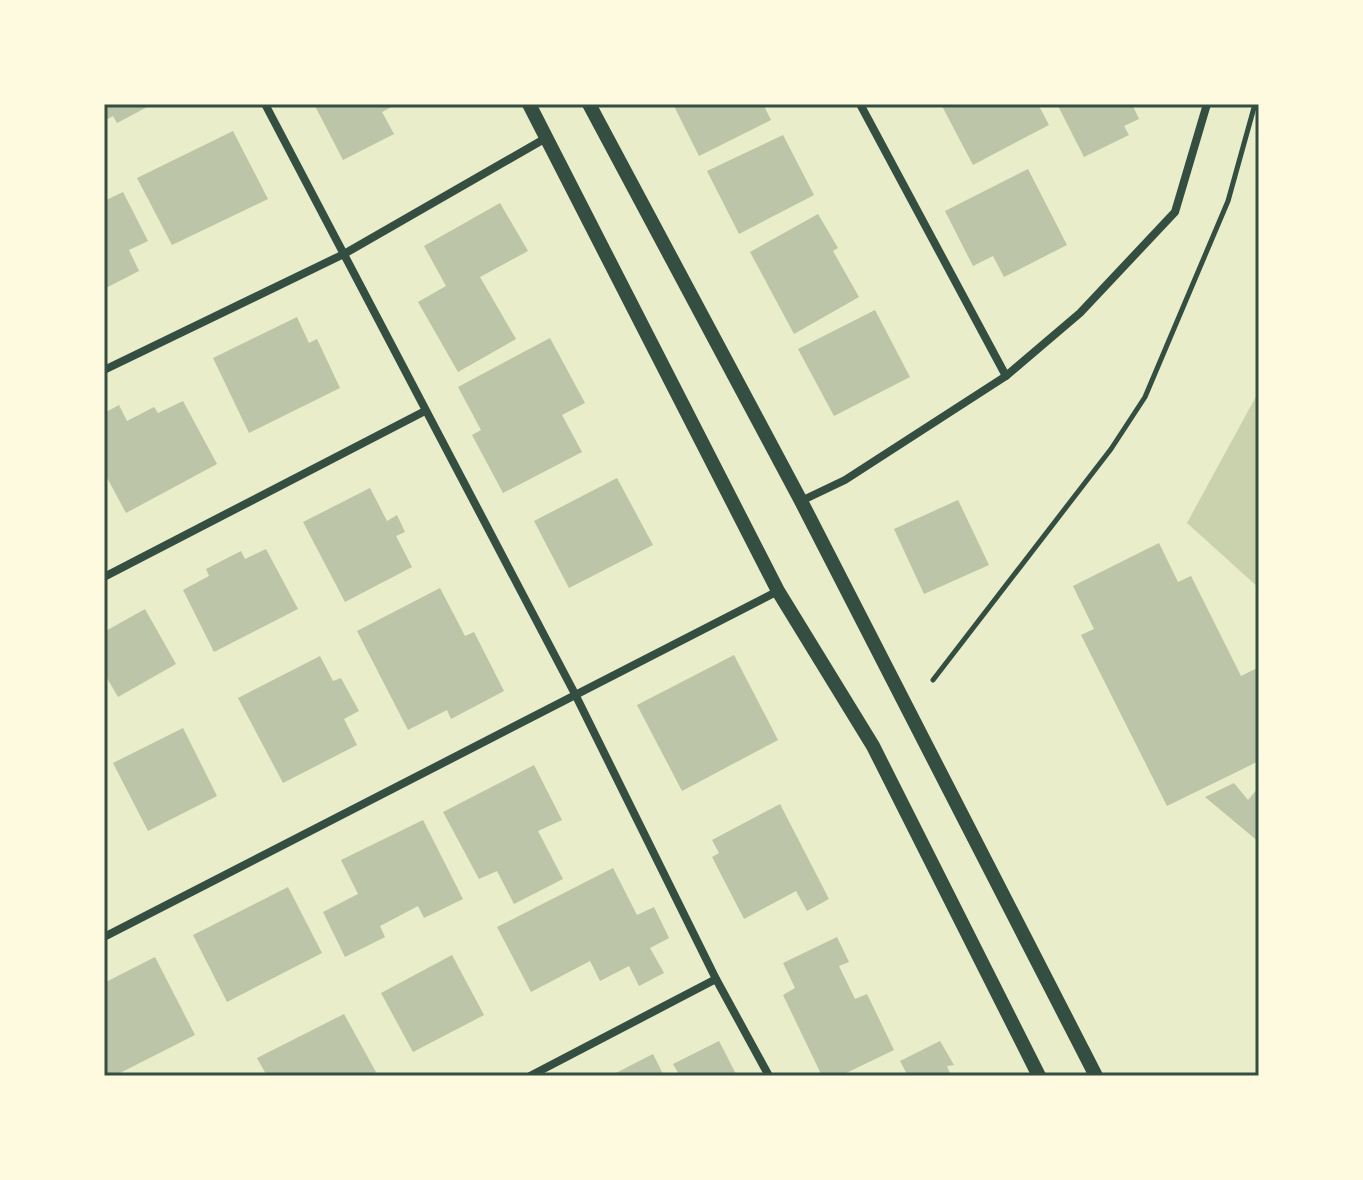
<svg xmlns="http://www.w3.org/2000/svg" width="1363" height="1180" font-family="'Asap Condensed',sans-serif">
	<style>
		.green { fill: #cad2ad }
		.building { fill: #bcc5a7 }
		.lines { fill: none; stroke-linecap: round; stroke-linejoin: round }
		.path { stroke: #344e41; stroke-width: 5 }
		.minor { stroke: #344e41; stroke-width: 8 }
		.tertiary { stroke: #344e41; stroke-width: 14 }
		.neatline { fill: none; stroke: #344e41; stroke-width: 3 }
	</style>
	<rect width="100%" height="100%" fill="#e9edc9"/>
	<!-- green -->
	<path class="green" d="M 1259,391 L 1259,588 L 1187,523 Z"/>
	<!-- building -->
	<g class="building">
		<path d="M 104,104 L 153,104 L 117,123 L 113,116 L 104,121 Z"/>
		<path d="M 314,104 L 397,104 L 382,112 L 394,134 L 343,160 Z"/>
		<path d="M 673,104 L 763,104 L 771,120 L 699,156 Z"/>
		<path d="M 946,104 L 1038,104 L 1049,125 L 973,165 L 942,106 Z"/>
		<path d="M 1057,104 L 1132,104 L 1139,119 L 1124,126 L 1129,135 L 1084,157 Z"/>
		<path d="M 233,131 L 268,199 L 172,245 L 137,178 Z"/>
		<path d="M 783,135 L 814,195 L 739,234 L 707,171 Z"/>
		<path d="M 1028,169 L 1067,245 L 1004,277 L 993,256 L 973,266 L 945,211 Z"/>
		<path d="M 123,192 L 148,241 L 129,250 L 139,271 L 104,289 L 104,201 Z"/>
		<path d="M 500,203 L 528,251 L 480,277 L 516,339 L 458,372 L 418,302 L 446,286 L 424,246 Z"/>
		<path d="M 818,214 L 838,248 L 833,251 L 859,297 L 794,334 L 750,252 Z"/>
		<path d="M 875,310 L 910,377 L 834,416 L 798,349 Z"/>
		<path d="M 297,317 L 309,343 L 317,339 L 340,388 L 249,433 L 213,358 Z"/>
		<path d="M 550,338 L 585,403 L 562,415 L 582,452 L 503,493 L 472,435 L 481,430 L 458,387 Z"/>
		<path d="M 183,401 L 217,464 L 126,513 L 104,472 L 104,413 L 119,405 L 127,421 L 154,407 L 158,413 Z"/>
		<path d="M 617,478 L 653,545 L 569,588 L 534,521 Z"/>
		<path d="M 370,488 L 387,521 L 397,515 L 405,532 L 396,536 L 412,567 L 345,602 L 303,522 Z"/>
		<path d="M 958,500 L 989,565 L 924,594 L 894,529 Z"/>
		<path d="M 1159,543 L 1178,582 L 1191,576 L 1241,676 L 1259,667 L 1259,761 L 1167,806 L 1081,635 L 1094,629 L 1073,586 Z"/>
		<path d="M 266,549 L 298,609 L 214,652 L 183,590 L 209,576 L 206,569 L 241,551 L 245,559 Z"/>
		<path d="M 440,588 L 465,636 L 474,632 L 504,691 L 451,719 L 447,710 L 408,730 L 357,631 Z"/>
		<path d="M 145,609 L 176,664 L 118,697 L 104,673 L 104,632 Z"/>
		<path d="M 734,655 L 778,740 L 682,791 L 637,705 Z"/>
		<path d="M 320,656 L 333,681 L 341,678 L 359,711 L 344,719 L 357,745 L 283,783 L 238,698 Z"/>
		<path d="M 183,728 L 217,796 L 148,831 L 113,763 Z"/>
		<path d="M 534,765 L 562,820 L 538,831 L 563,879 L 514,904 L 497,871 L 479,879 L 443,812 Z"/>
		<path d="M 1234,783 L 1248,800 L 1259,787 L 1259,842 L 1205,797 Z"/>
		<path d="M 780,804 L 829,899 L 807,911 L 796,891 L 744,919 L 712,857 L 719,853 L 712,840 Z"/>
		<path d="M 423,820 L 463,899 L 424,918 L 418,906 L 380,926 L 385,937 L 345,957 L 323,912 L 358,894 L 341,860 Z"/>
		<path d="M 613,868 L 637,915 L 654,907 L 669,938 L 650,948 L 664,973 L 639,986 L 629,966 L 600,981 L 590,961 L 531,992 L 497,927 Z"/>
		<path d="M 288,887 L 322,953 L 227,1002 L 193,935 Z"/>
		<path d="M 837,937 L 849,962 L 839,966 L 855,999 L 867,994 L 894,1050 L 840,1076 L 822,1076 L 783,995 L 795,988 L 783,963 Z"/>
		<path d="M 452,955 L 484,1015 L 413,1052 L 381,993 Z"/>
		<path d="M 155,957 L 195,1035 L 114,1076 L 104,1076 L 104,983 Z"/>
		<path d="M 344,1014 L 376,1072 L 369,1076 L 267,1076 L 257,1058 Z"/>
		<path d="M 719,1041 L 737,1076 L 680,1076 L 673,1064 Z"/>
		<path d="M 940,1041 L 954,1065 L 947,1066 L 951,1076 L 908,1076 L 900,1061 Z"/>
		<path d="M 653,1054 L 664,1076 L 610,1076 Z"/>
	</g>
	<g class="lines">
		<!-- path -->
		<path class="path" d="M 933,680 L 1111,449 L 1145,397 L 1228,201 L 1255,104"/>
		<!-- minor -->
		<g class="minor">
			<path d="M 265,104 L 575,694 L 716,979 L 769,1076"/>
			<path d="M 860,104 L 1006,376"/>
			<path d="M 104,370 L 344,254 L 546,138"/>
			<path d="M 801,501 L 845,480 L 1006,376 L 1080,313 L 1175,212 L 1207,104"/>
			<path d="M 104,577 L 425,411"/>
			<path d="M 104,937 L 778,591"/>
			<path d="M 530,1076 L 716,979"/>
		</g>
		<!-- tertiary -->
		<g class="tertiary">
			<path d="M 529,104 L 778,591 L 873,746 L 1039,1076"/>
			<path d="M 589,104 L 801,501 L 1096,1076"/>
		</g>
	</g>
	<!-- border -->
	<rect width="1363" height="1180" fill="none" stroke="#fefae0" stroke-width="212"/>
	<rect x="106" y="106" width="1151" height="968" class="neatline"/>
</svg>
